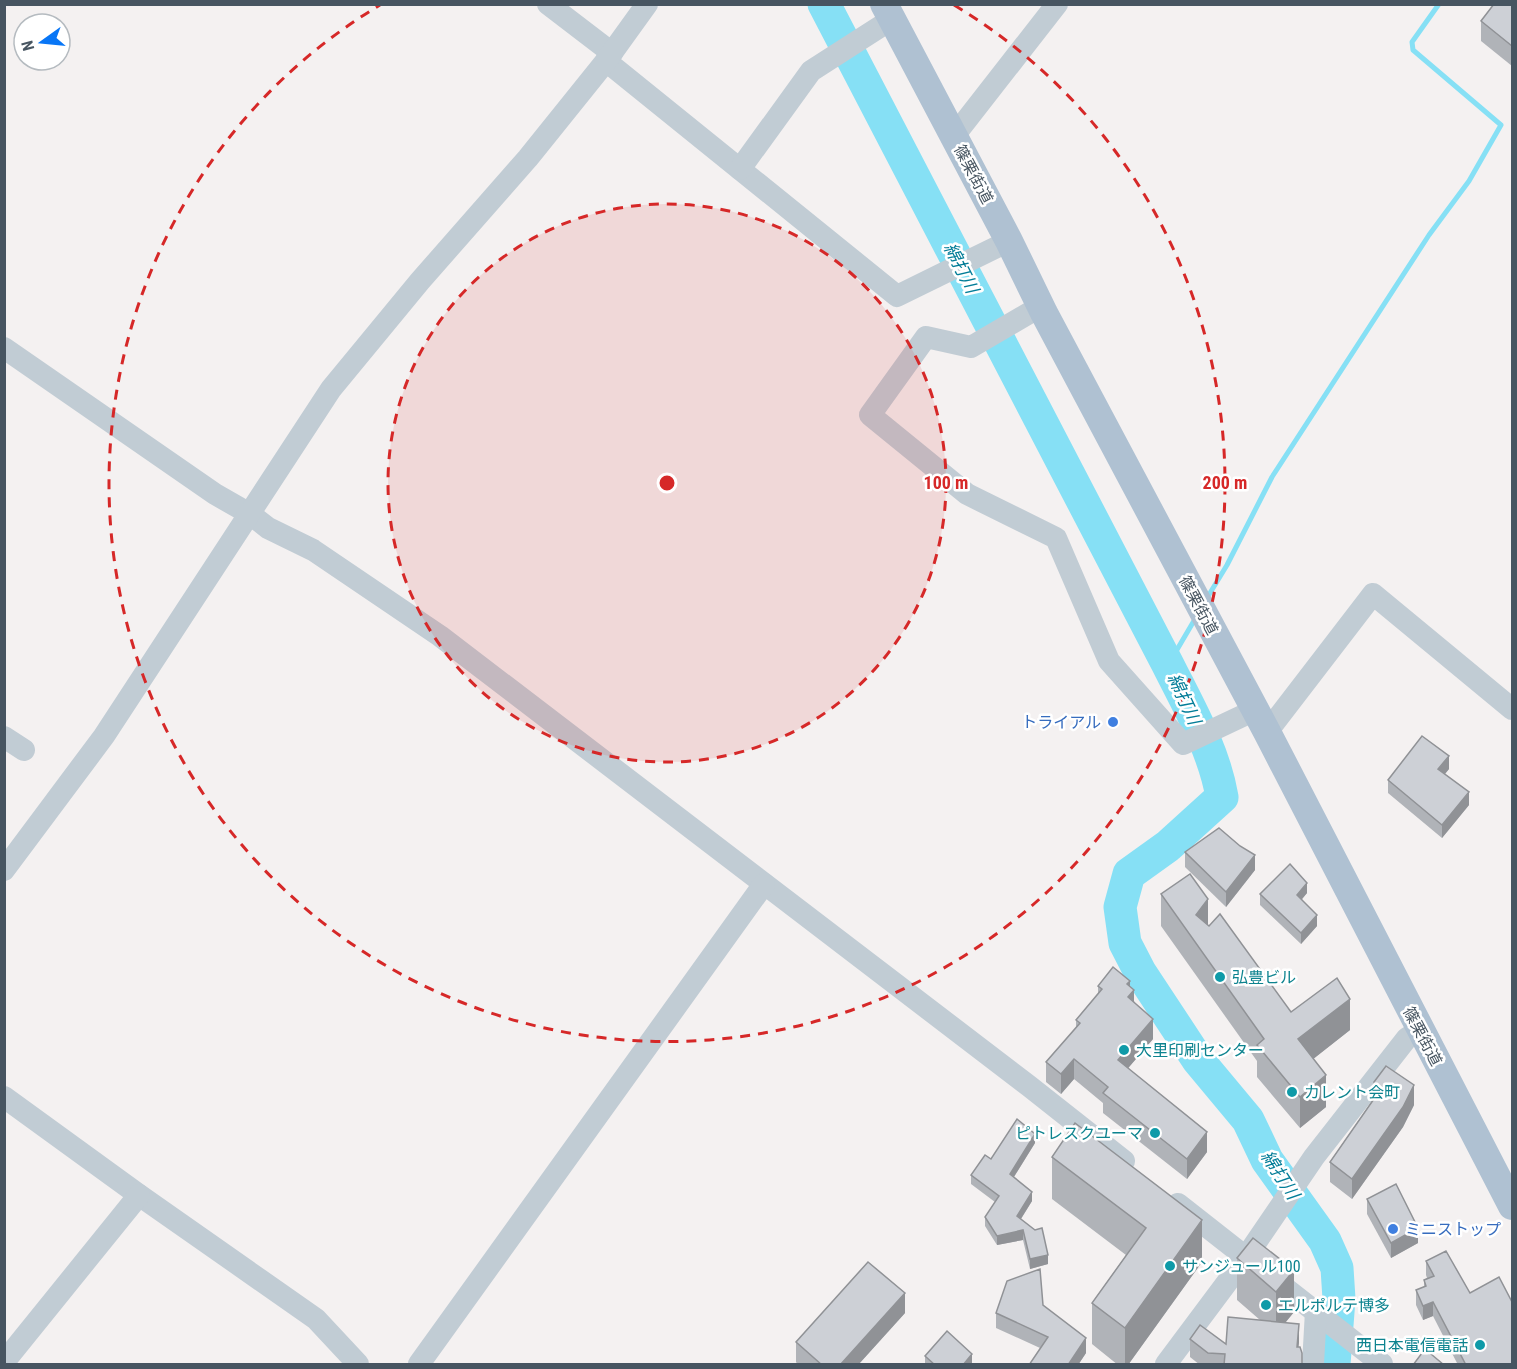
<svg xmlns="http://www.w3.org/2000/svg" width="1517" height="1369" font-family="'Roboto Condensed','Noto Sans JP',sans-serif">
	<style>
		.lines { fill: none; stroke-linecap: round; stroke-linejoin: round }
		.stream { stroke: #86e0f5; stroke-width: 5 }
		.river { stroke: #86e0f5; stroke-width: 33 }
		.minor { stroke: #c1ccd4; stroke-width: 22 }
		.major { stroke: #afc1d2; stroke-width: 28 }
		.wall { fill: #b0b3b8 }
		.shaded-wall { fill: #909296 }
		.building { fill: #cdd0d6; stroke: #909296; stroke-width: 1.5 }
		.ring { fill: none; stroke: #d62828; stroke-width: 3; stroke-dasharray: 10 8 }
		.shop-dot { fill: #3f7fe0; stroke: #fff; stroke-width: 2 }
		.culture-dot { fill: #0f9aa8; stroke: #fff; stroke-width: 2 }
		.labels { text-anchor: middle; stroke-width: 5; stroke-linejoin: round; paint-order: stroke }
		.street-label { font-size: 16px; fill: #475561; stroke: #fff }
		.shop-label { font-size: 16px; fill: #366cbe; stroke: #fff; text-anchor: end }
		.culture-label { font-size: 16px; fill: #0d838f; stroke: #fff; text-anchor: start }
		.water-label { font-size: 18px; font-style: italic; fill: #037d98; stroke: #fff }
		.centre { fill: #d62828; stroke: #fff; stroke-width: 3 }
		.ring-label { font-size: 18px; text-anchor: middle; font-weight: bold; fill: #d62828; stroke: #fff; stroke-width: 5; stroke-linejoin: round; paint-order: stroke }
	</style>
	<rect width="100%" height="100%" fill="#f4f1f1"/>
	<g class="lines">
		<!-- stream -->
		<g class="stream">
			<path d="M 1207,598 L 1227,565 L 1272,477 L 1429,235 L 1469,181 L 1501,125 L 1413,50 L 1412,42 L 1439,4"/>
			<path d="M 1168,665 L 1195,619"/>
		</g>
		<!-- river -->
		<path class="river" d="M 824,4 L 1168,665 C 1189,707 1214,750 1222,797 L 1168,846 L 1129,874 L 1120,907 L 1125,943 L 1140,972 L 1198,1060 L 1248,1120 L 1267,1160 L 1325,1241 L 1337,1268 L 1339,1299 L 1334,1364"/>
		<!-- minor -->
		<g class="minor">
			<path d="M 548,4 L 612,53"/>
			<path d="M 606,61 L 897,296 L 1009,241"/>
			<path d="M 954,136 L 1057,4"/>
			<path d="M 740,169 L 811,71 L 892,19"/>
			<path d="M 1041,306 L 971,347 L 926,337 L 870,415 L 967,494 L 1056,538 L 1109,661 L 1183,744 L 1255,710"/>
			<path d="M 4,348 L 215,494 L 250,514 L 268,528 L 313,550 L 440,636 L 1029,1086 L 1124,1161"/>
			<path d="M 1267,732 L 1373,594 L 1512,709"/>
			<path d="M 4,737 L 24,750"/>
			<path d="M 4,870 L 104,736 L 331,389 L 420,281 L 528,158 L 606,61 L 647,4"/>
			<path d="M 4,1097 L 139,1195 L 316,1319 L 358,1364"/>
			<path d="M 1178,1204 L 1382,1364"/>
			<path d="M 4,1362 L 139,1195"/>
			<path d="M 419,1364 L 764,884"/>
			<path d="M 1166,1364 L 1246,1257 L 1314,1157 L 1407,1038 L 1420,1030"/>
			<path d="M 1313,1364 L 1316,1311"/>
		</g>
		<!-- major -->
		<path class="major" d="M 884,4 L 1009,241 L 1044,313 L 1267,732 L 1512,1206"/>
	</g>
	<!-- wall -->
	<g class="wall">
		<path d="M 1512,4 L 1512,66 L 1481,41 L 1481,21 Z"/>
		<path d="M 1449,769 L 1445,774 L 1469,805 L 1442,838 L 1388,793 L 1388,780 Z"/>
		<path d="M 1185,852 L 1255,870 L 1226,907 L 1185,867 Z"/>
		<path d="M 1307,893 L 1302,899 L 1317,926 L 1301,944 L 1260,905 L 1260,894 Z"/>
		<path d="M 1161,894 L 1208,926 L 1291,1012 L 1350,1030 L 1313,1059 L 1326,1107 L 1300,1128 L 1257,1077 L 1257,1061 L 1161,926 Z"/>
		<path d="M 1098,986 L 1130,987 L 1134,1001 L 1153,1039 L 1128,1068 L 1207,1152 L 1187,1179 L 1103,1113 L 1103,1103 L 1074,1079 L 1061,1094 L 1046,1082 L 1046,1062 L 1076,1028 L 1076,1020 L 1098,994 Z"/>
		<path d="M 1374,1082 L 1414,1105 L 1403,1127 L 1352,1199 L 1330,1182 L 1330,1162 L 1374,1098 Z"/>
		<path d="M 1035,1143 L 1014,1177 L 1032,1201 L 1021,1219 L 1048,1264 L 1030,1269 L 1023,1240 L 997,1245 L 985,1226 L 985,1217 L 995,1202 L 971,1184 L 971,1175 L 991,1159 Z"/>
		<path d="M 1052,1157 L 1202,1262 L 1128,1365 L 1118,1365 L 1092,1344 L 1092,1303 L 1126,1255 L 1052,1199 Z"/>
		<path d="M 1367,1199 L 1418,1243 L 1391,1258 L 1367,1214 Z"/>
		<path d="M 1253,1238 L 1294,1312 L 1285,1323 L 1299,1342 L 1298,1347 L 1302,1365 L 1200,1365 L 1190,1357 L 1190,1339 L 1226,1344 L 1260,1320 L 1237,1300 L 1237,1258 Z"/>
		<path d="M 1426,1261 L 1470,1293 L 1512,1365 L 1458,1365 L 1433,1316 L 1423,1320 L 1416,1305 L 1416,1290 L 1424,1287 L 1424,1280 L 1427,1278 L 1426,1275 Z"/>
		<path d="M 1043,1305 L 1086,1353 L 1078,1365 L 1029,1365 L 1040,1348 L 996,1328 L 996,1313 Z"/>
		<path d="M 905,1313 L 858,1365 L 798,1365 L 796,1362 L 796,1342 Z"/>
		<path d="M 925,1356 L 972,1364 L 925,1365 Z"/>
	</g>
	<!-- shaded-wall -->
	<g class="shaded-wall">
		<path d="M 1449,756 L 1449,769 L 1438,782 L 1438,769 Z"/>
		<path d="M 1469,792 L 1469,805 L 1442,838 L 1442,825 Z"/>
		<path d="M 1255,855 L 1255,870 L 1226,907 L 1226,892 Z"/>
		<path d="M 1307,883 L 1307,893 L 1297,905 L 1297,895 Z"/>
		<path d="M 1208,899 L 1208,930 L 1196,915 Z"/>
		<path d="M 1317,915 L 1317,926 L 1301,944 L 1301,933 Z"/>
		<path d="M 1130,981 L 1130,994 L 1134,990 L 1134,1010 L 1128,1017 L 1127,984 Z"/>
		<path d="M 1350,999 L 1350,1030 L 1298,1071 L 1298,1039 Z"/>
		<path d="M 1153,1019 L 1153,1039 L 1118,1080 L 1118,1060 Z"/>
		<path d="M 1074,1059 L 1074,1079 L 1061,1094 L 1061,1074 Z"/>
		<path d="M 1326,1075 L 1326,1107 L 1300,1128 L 1300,1097 Z"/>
		<path d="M 1414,1085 L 1414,1105 L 1403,1127 L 1352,1199 L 1352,1179 Z"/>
		<path d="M 1207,1132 L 1207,1152 L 1187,1179 L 1187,1159 Z"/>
		<path d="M 1035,1134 L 1035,1143 L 1010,1183 L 1010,1174 Z"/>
		<path d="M 1032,1192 L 1032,1201 L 1017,1225 L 1017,1216 Z"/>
		<path d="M 1202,1220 L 1202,1262 L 1128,1365 L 1125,1365 L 1125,1328 Z"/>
		<path d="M 1418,1228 L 1418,1243 L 1391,1258 L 1391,1243 Z"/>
		<path d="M 1023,1230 L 1023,1240 L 997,1245 L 997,1236 Z"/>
		<path d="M 1048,1255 L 1048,1264 L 1030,1269 L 1030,1259 Z"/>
		<path d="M 1294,1270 L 1294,1312 L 1276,1334 L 1276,1292 Z"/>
		<path d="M 905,1293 L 905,1313 L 858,1365 L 840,1365 Z"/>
		<path d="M 1433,1302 L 1433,1316 L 1423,1320 L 1423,1306 Z"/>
		<path d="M 1299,1324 L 1299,1342 L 1297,1364 L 1297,1347 Z"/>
		<path d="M 1086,1338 L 1086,1353 L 1078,1365 L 1068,1365 Z"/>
		<path d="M 972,1354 L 972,1365 L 963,1365 Z"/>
	</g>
	<!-- building -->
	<g class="building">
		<path d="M 1494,4 L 1512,4 L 1512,46 L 1481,21 Z"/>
		<path d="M 1422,736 L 1449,756 L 1438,769 L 1469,792 L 1442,825 L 1388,780 Z"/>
		<path d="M 1219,828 L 1240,846 L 1255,855 L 1226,892 L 1185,852 Z"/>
		<path d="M 1290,864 L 1307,883 L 1297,895 L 1317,915 L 1301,933 L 1260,894 Z"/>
		<path d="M 1190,874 L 1208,899 L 1196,915 L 1209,926 L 1220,914 L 1291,1012 L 1337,978 L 1350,999 L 1298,1039 L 1326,1075 L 1300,1097 L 1257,1045 L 1264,1039 L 1161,894 Z"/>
		<path d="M 1113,967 L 1130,981 L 1127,984 L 1134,990 L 1128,997 L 1153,1019 L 1118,1060 L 1207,1132 L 1187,1159 L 1103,1093 L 1108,1087 L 1074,1059 L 1061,1074 L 1046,1062 L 1080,1023 L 1076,1020 L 1102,989 L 1098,986 Z"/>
		<path d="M 1386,1066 L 1414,1085 L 1403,1107 L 1352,1179 L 1330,1162 L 1376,1096 L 1374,1082 Z"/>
		<path d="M 1017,1119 L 1035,1134 L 1010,1174 L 1032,1192 L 1017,1216 L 1035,1230 L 1042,1228 L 1048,1255 L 1030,1259 L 1023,1230 L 997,1236 L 985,1217 L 999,1196 L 971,1175 L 985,1155 L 991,1159 Z"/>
		<path d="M 1075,1123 L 1202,1220 L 1125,1328 L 1092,1303 L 1146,1228 L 1052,1157 Z"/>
		<path d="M 1396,1184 L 1418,1228 L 1391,1243 L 1367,1199 Z"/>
		<path d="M 1253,1238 L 1294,1270 L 1276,1292 L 1237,1258 Z"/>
		<path d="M 1446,1251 L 1470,1293 L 1499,1277 L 1512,1302 L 1512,1365 L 1466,1365 L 1433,1302 L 1423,1306 L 1416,1290 L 1426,1286 L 1424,1280 L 1434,1276 L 1426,1261 Z"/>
		<path d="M 868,1262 L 905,1293 L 840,1365 L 822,1365 L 796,1342 Z"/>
		<path d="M 1040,1269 L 1043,1305 L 1086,1338 L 1068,1365 L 1029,1365 L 1048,1337 L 996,1313 L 1007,1281 Z"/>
		<path d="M 1228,1317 L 1299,1324 L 1297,1347 L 1300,1347 L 1302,1353 L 1302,1365 L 1224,1365 L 1225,1354 L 1208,1353 L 1190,1339 L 1200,1325 L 1226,1344 Z"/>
		<path d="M 947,1331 L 972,1354 L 963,1365 L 935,1365 L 925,1356 Z"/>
		<path d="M 1425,1349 L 1444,1365 L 1413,1365 Z"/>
	</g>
	<!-- distance rings -->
	<circle cx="667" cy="483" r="279" fill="#d62828" fill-opacity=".12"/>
	<g class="ring">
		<circle cx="667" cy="483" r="279"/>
		<path d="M954 5A558 558 0 1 1 380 5"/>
	</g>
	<!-- markers -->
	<g class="shop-dot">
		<circle cx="1113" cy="722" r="6"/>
		<circle cx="1393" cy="1229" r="6"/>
	</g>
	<g class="culture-dot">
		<circle cx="1220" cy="977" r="6"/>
		<circle cx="1124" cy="1050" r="6"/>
		<circle cx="1292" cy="1092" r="6"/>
		<circle cx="1155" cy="1133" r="6"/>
		<circle cx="1170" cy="1266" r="6"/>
		<circle cx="1266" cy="1305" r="6"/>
		<circle cx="1480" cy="1345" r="6"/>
	</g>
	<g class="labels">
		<!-- street labels -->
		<g class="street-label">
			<text transform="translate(974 174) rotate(62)" y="6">篠栗街道</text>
			<text transform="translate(1199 605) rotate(62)" y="6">篠栗街道</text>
			<text transform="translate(1423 1036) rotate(62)" y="6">篠栗街道</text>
		</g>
		<!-- shop labels -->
		<g class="shop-label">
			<text x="1101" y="728">トライアル</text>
			<text x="1405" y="1235" text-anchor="start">ミニストップ</text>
		</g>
		<!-- culture labels -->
		<g class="culture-label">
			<text x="1232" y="983">弘豊ビル</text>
			<text x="1136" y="1056">大里印刷センター</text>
			<text x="1304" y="1098">カレント会町</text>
			<text x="1143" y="1139" text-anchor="end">ピトレスクユーマ</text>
			<text x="1182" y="1272">サンジュール100</text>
			<text x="1278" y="1311">エルポルテ博多</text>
			<text x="1468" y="1351" text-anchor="end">西日本電信電話</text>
		</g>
		<!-- water labels -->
		<g class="water-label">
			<text transform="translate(961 268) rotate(63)" y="6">綿打川</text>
			<text transform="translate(1184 699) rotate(65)" y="6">綿打川</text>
			<text transform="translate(1280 1175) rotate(57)" y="6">綿打川</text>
		</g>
	</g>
	<circle cx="667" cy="483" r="9" class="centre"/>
	<g class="ring-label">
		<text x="946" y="489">100 m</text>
		<text x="1225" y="489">200 m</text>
	</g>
	<!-- border -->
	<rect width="1517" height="1369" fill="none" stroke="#475561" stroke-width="12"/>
	<!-- north arrow -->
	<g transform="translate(42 42) rotate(255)"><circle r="28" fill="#ffffff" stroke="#b5bbc0" stroke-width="1.5"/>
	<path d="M0-4.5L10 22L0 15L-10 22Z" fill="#0876f6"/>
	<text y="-9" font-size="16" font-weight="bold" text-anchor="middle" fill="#475561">N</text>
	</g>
</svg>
